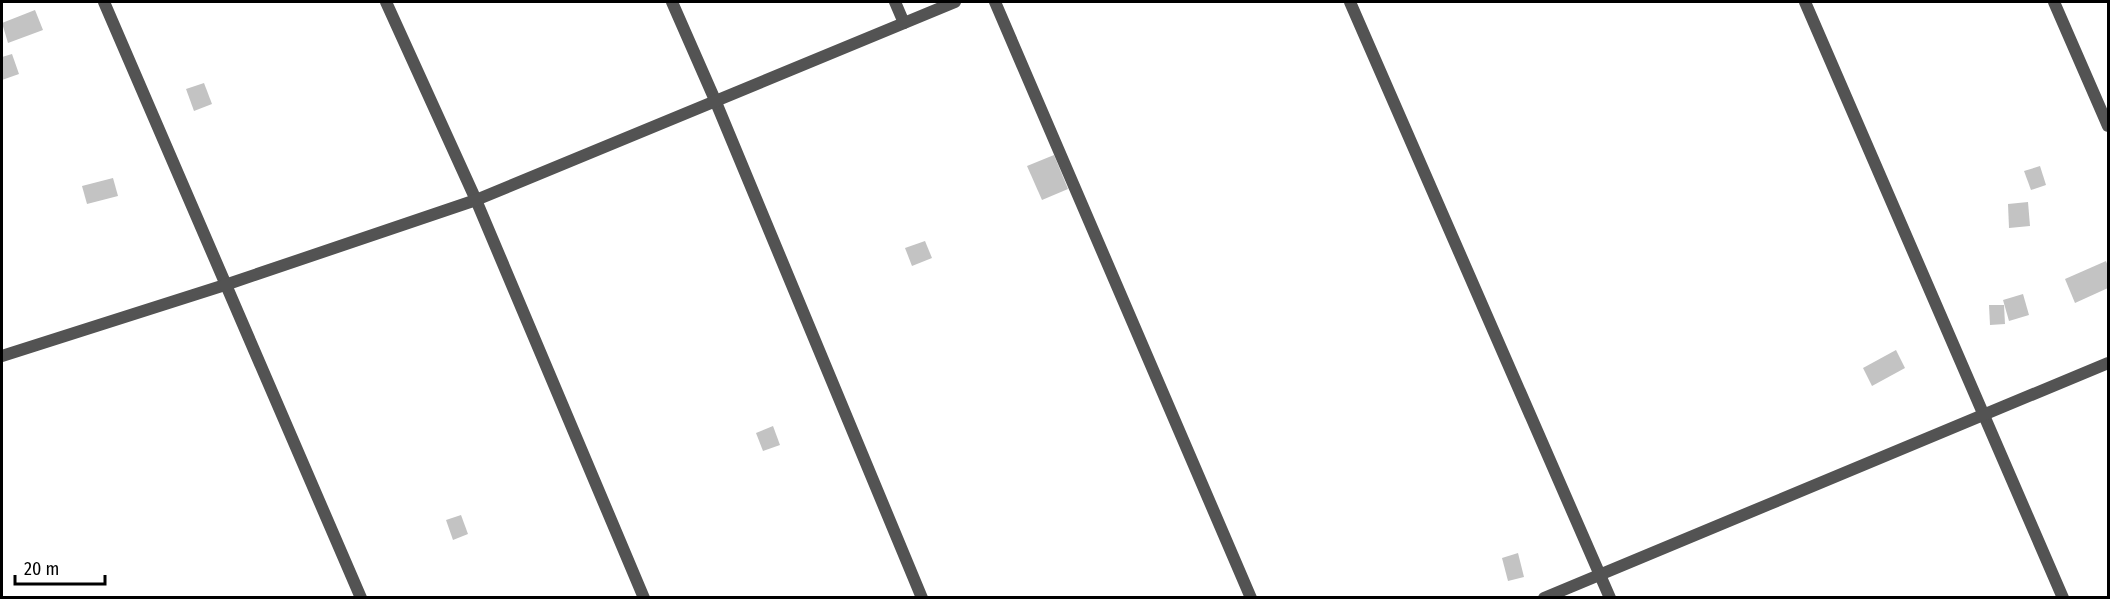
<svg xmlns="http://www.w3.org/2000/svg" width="2110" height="599" font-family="'Fira Sans Condensed',sans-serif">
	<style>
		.building { fill: #c3c3c3 }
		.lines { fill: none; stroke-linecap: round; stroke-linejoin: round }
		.minor { stroke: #535353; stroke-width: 12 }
	</style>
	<rect width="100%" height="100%" fill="#fff"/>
	<!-- building -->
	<g class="building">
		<path d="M 35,10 L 43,30 L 8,43 L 2,23 Z"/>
		<path d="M 12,54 L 19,74 L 2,80 L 2,57 Z"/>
		<path d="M 204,83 L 212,104 L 194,111 L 186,89 Z"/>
		<path d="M 1054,155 L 1068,189 L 1042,200 L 1027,166 Z"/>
		<path d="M 2040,166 L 2046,185 L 2031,190 L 2024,171 Z"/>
		<path d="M 113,178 L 118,196 L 87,204 L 82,186 Z"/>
		<path d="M 2028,202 L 2030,226 L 2009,228 L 2008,204 Z"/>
		<path d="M 925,241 L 932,258 L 912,266 L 905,248 Z"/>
		<path d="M 2106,261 L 2108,266 L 2108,288 L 2075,303 L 2065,279 Z"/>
		<path d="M 2023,294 L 2029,315 L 2009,321 L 2003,300 Z"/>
		<path d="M 1989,305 L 2004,305 L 2005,324 L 1990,325 Z"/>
		<path d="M 1896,350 L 1905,368 L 1872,386 L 1863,368 Z"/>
		<path d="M 773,426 L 780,445 L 763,451 L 756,433 Z"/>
		<path d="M 461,515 L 468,534 L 453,540 L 446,520 Z"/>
		<path d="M 1518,553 L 1524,577 L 1508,581 L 1502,558 Z"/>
	</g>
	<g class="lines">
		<!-- minor -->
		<g class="minor">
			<path d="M 104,2 L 361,598"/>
			<path d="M 386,2 L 476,200 L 644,598"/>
			<path d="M 672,2 L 715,100 L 922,598"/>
			<path d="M 895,2 L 904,23"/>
			<path d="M 995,2 L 1251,598"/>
			<path d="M 1350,2 L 1610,598"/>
			<path d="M 1805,2 L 2063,598"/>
			<path d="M 2054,2 L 2108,126"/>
			<path d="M 2,356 L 228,284 L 476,200 L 955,2"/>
			<path d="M 1544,598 L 2108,363"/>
		</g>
	</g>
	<!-- border -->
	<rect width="2110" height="599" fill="none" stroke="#000000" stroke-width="6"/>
	<!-- scale -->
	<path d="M15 575v9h90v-9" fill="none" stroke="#000000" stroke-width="3"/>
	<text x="24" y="575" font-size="18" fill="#000000" stroke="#ffffff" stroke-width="4.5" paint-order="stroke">20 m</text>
</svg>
